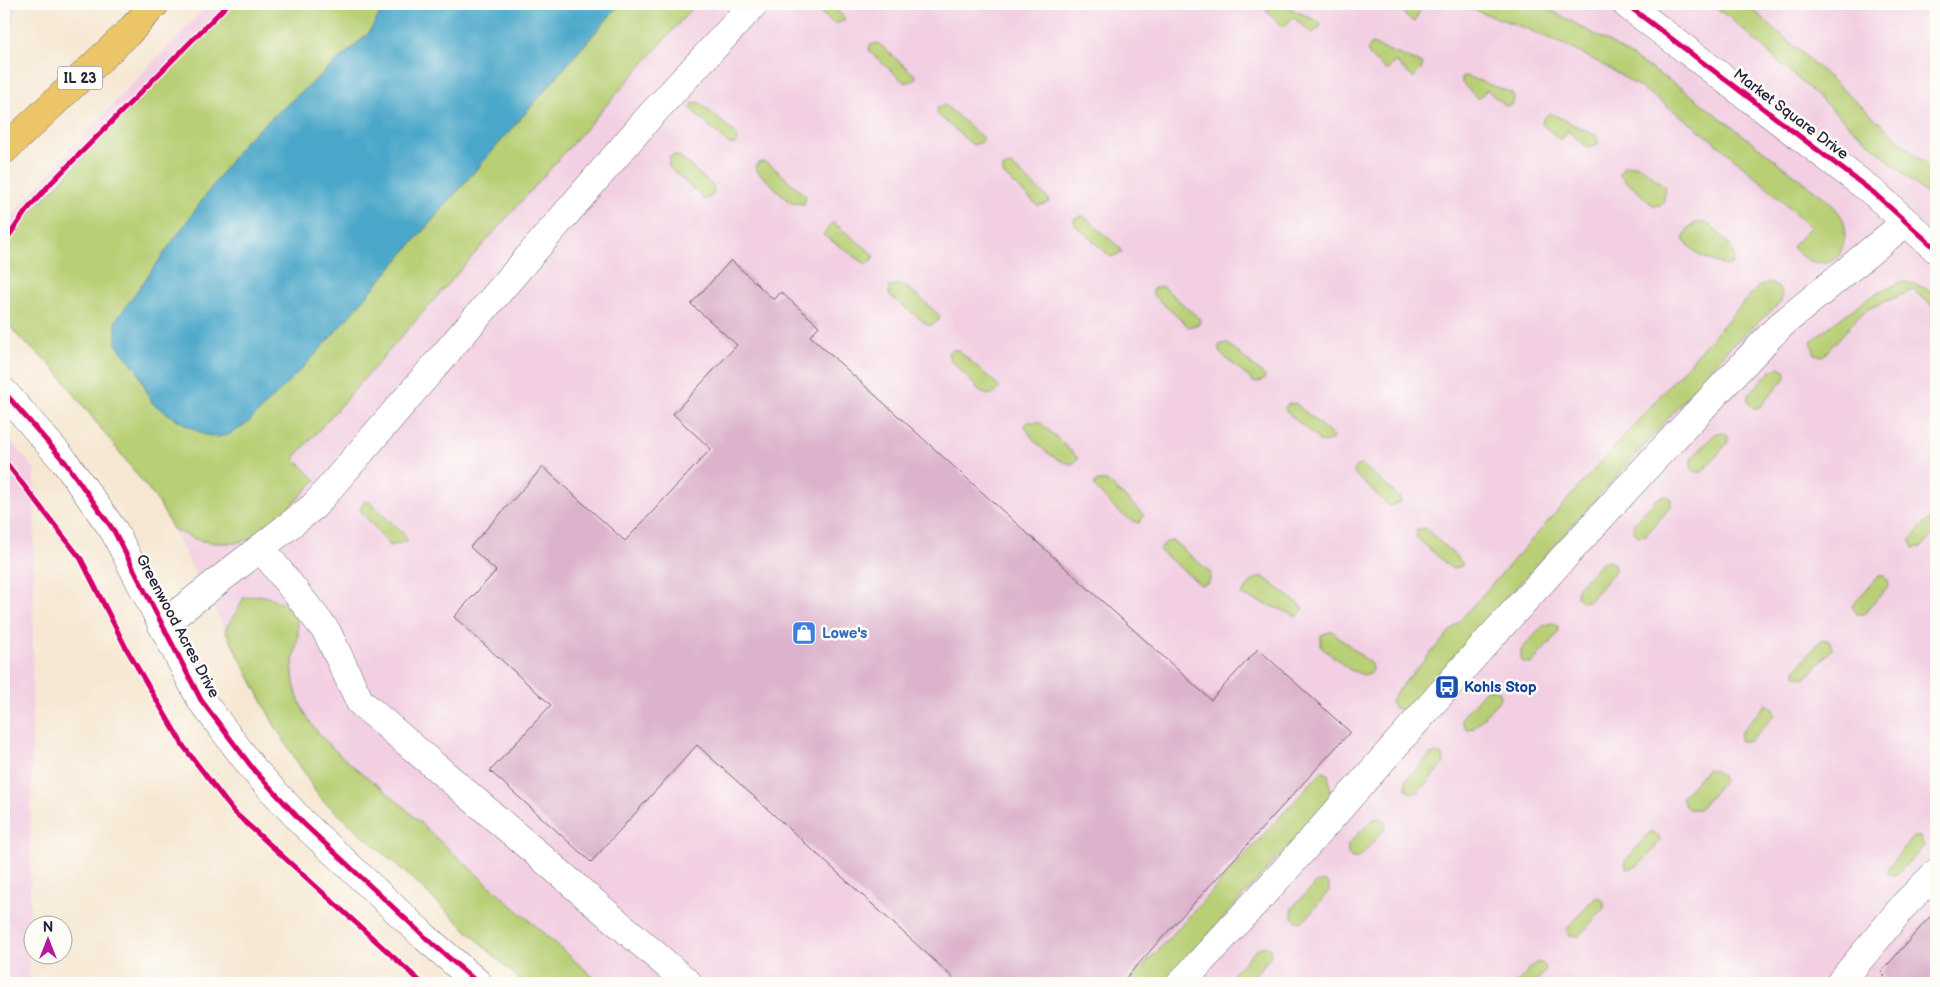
<svg xmlns="http://www.w3.org/2000/svg" width="1940" height="987" font-family="'Balsamiq Sans',sans-serif">
	<style>
		.built { fill: #f2cfe2 }
		.green { fill: #b8cf74; stroke: #6d7858 }
		.water { fill: #4ba7c9; stroke: #366482 }
		.building { fill: #dcb2cc }
		.lines { fill: none; stroke-linecap: round; stroke-linejoin: round }
		.minor-casing { stroke: #6c6770; stroke-width: 29 }
		.major-casing { stroke: #6c6770; stroke-width: 29 }
		.minor { stroke: #fff; stroke-width: 28 }
		.major { stroke: #edc569; stroke-width: 28 }
		.cycleway-casing { stroke: #fdfcf7; stroke-width: 8 }
		.cycleway { stroke: #d6006c; stroke-width: 5 }
		.labels { text-anchor: middle; stroke-width: 5; stroke-linejoin: round; paint-order: stroke }
		.shield { fill: #fdfcf7; stroke: #646373; stroke-width: 1 }
		.shield-label { font-size: 14px; font-weight: bold; fill: #22223b }
		.street-label { font-size: 15px; fill: #22223b; stroke: #fdfcf7 }
		.shop-label { font-size: 15px; font-weight: bold; fill: #366cbe; stroke: #fdfcf7; text-anchor: start }
		.transit-label { font-size: 15px; font-weight: bold; fill: #164399; stroke: #fdfcf7; text-anchor: start }
	</style>
	<rect width="100%" height="100%" fill="#fdfcf7"/>
	<filter id="ink" filterUnits="userSpaceOnUse"><feTurbulence type="fractalNoise" baseFrequency=".02" numOctaves="2"/><feDisplacementMap in="SourceGraphic" scale="10" xChannelSelector="R" yChannelSelector="G"/><feConvolveMatrix kernelMatrix="1 2 1 2 8 2 1 2 1" color-interpolation-filters="sRGB"/></filter>
	<filter id="wash" filterUnits="userSpaceOnUse"><feTurbulence type="fractalNoise" baseFrequency=".0096" numOctaves="4" result="noise"/><feDisplacementMap in="SourceGraphic" scale="20" xChannelSelector="R" yChannelSelector="G"/><feGaussianBlur stdDeviation="1.12" result="paint"/><feColorMatrix in="noise" values="0 0 0 0 0 0 0 0 0 0 0 0 0 0 0 0 0 1.4 0 .05"/><feComposite in="paint" operator="in"/></filter>
	<g filter="url(#wash)">
		<rect width="100%" height="100%" fill="#f6e7d2"/>
		<!-- built -->
		<g class="built">
			<path d="M 4,4 L 15,4 L 15,11 L 10,41 L 4,47 Z"/>
			<path d="M 209,4 L 1936,4 L 1936,983 L 523,983 L 408,875 L 319,797 L 275,726 L 159,503 L 54,368 L 19,337 L 4,319 L 4,225 L 6,221 L 121,95 Z"/>
			<path d="M 4,433 L 35,470 L 29,983 L 4,983 Z"/>
		</g>
		<!-- green -->
		<g class="green">
			<path d="M 236,4 L 386,4 L 368,34 L 244,142 L 116,344 L 137,370 L 152,403 L 179,421 L 205,435 L 317,353 L 620,4 L 696,4 L 294,458 L 316,480 L 276,521 L 253,538 L 235,543 L 215,543 L 197,540 L 173,529 L 159,503 L 54,368 L 19,337 L 4,319 L 4,252 L 8,241 L 18,228 L 34,209 L 205,32 Z"/>
			<path d="M 811,4 L 830,4 L 844,17 L 844,21 L 834,24 Z"/>
			<path d="M 1266,4 L 1281,4 L 1321,23 L 1319,29 L 1311,33 L 1293,17 L 1284,27 L 1267,12 L 1265,6 Z"/>
			<path d="M 1400,4 L 1422,4 L 1415,22 L 1406,17 Z"/>
			<path d="M 1457,4 L 1536,4 L 1564,17 L 1615,46 L 1687,92 L 1825,198 C 1847,218 1850,228 1839,256 C 1822,269 1804,262 1792,247 L 1810,227 C 1735,156 1658,89 1564,45 C 1529,28 1493,17 1457,4 Z"/>
			<path d="M 1709,4 L 1747,4 L 1936,173 L 1936,203 L 1729,17 Z"/>
			<path d="M 878,43 L 916,76 L 915,80 L 905,83 L 870,52 L 869,49 L 870,45 Z"/>
			<path d="M 1372,44 L 1423,64 L 1421,70 L 1413,78 L 1395,61 L 1387,71 L 1370,56 L 1367,50 Z"/>
			<path d="M 1466,76 L 1512,93 L 1514,97 L 1513,104 L 1505,106 L 1487,90 L 1478,99 L 1462,83 L 1462,77 Z"/>
			<path d="M 699,102 L 736,134 L 738,141 L 735,144 L 729,144 L 694,112 L 691,108 L 693,103 Z"/>
			<path d="M 945,105 L 983,138 L 982,142 L 973,145 L 937,114 L 938,107 Z"/>
			<path d="M 1550,113 L 1597,136 L 1598,144 L 1587,147 L 1568,131 L 1560,140 L 1542,124 L 1544,118 Z"/>
			<path d="M 674,155 L 680,157 L 714,187 L 713,195 L 705,200 L 668,166 L 670,161 L 669,157 Z"/>
			<path d="M 764,162 L 772,166 L 806,196 L 804,204 L 791,203 L 755,169 L 758,163 Z"/>
			<path d="M 1011,165 L 1049,199 L 1048,203 L 1038,206 L 1003,174 L 1003,167 Z"/>
			<path d="M 1638,165 L 1666,187 L 1663,204 L 1654,206 L 1619,175 L 1624,166 Z"/>
			<path d="M 1084,216 L 1121,249 L 1121,253 L 1111,257 L 1075,225 L 1074,221 L 1075,218 Z"/>
			<path d="M 833,222 L 874,255 L 871,261 L 866,264 L 823,235 Z"/>
			<path d="M 1696,223 L 1707,223 C 1719,234 1737,245 1733,263 L 1726,266 L 1700,256 L 1683,240 L 1688,228 Z"/>
			<path d="M 1769,282 C 1780,287 1782,290 1781,302 L 1729,348 L 1645,445 L 1405,710 L 1394,708 L 1391,701 L 1397,691 L 1733,314 L 1757,288 Z"/>
			<path d="M 1904,282 C 1917,284 1926,287 1936,296 L 1936,309 L 1913,290 L 1870,308 L 1861,314 L 1823,356 L 1815,354 L 1811,342 L 1818,335 C 1843,318 1875,288 1904,282 Z"/>
			<path d="M 903,283 L 940,316 L 938,321 L 929,326 L 889,295 L 889,287 Z"/>
			<path d="M 1162,286 L 1200,319 L 1199,324 L 1189,327 L 1154,296 L 1152,292 L 1154,288 Z"/>
			<path d="M 1227,343 L 1265,376 L 1264,380 L 1255,383 L 1219,352 L 1219,345 Z"/>
			<path d="M 952,350 L 958,350 L 1000,387 C 994,395 992,396 982,393 L 951,360 L 948,353 Z"/>
			<path d="M 1779,368 L 1785,371 L 1786,377 L 1760,407 L 1753,408 L 1748,403 L 1748,395 L 1773,369 Z"/>
			<path d="M 1295,403 L 1333,436 L 1332,440 L 1322,443 L 1287,412 L 1285,408 L 1287,405 Z"/>
			<path d="M 1029,422 L 1040,422 L 1078,458 L 1073,464 C 1057,464 1030,441 1025,425 Z"/>
			<path d="M 1722,432 L 1728,435 L 1728,442 L 1702,472 L 1695,472 L 1691,468 L 1691,459 L 1715,434 Z"/>
			<path d="M 1363,465 L 1400,498 L 1400,502 L 1390,506 L 1354,474 L 1355,467 Z"/>
			<path d="M 1097,481 L 1107,481 L 1144,515 L 1139,523 C 1122,519 1106,499 1094,486 Z"/>
			<path d="M 1665,496 L 1671,499 L 1671,506 L 1646,535 L 1638,536 L 1634,532 L 1634,523 L 1658,498 Z"/>
			<path d="M 368,501 L 403,533 L 407,541 L 390,546 L 360,510 L 364,502 Z"/>
			<path d="M 1936,513 L 1936,531 L 1922,547 L 1913,548 L 1910,540 L 1933,514 Z"/>
			<path d="M 1425,528 L 1462,562 L 1462,566 L 1452,569 L 1416,537 L 1417,530 Z"/>
			<path d="M 1173,541 L 1211,573 L 1210,579 L 1208,583 L 1201,585 L 1159,550 L 1166,542 Z"/>
			<path d="M 1608,561 L 1614,564 L 1615,571 L 1589,601 L 1581,601 L 1577,597 L 1577,588 L 1601,563 Z"/>
			<path d="M 1262,576 L 1304,608 L 1298,616 L 1241,595 L 1253,580 Z"/>
			<path d="M 1878,576 L 1884,576 L 1888,580 L 1889,585 L 1864,614 L 1857,614 L 1852,606 Z"/>
			<path d="M 259,595 C 276,598 297,607 298,629 C 299,644 291,659 293,674 C 295,698 306,720 323,738 C 345,763 372,779 397,801 C 410,812 421,824 433,835 C 488,885 545,934 600,983 L 523,983 L 408,875 L 319,797 L 275,726 L 225,630 C 229,622 243,603 243,598 Z"/>
			<path d="M 1552,623 L 1558,626 L 1558,633 L 1532,663 L 1524,663 L 1521,659 L 1521,650 L 1544,625 Z"/>
			<path d="M 1332,631 L 1371,664 L 1372,672 L 1364,675 L 1350,670 L 1321,647 L 1321,635 Z"/>
			<path d="M 1822,639 L 1830,641 L 1832,649 L 1806,678 L 1795,675 L 1795,670 Z"/>
			<path d="M 1494,689 L 1500,692 L 1500,699 L 1474,728 L 1466,729 L 1462,721 L 1463,716 L 1486,690 Z"/>
			<path d="M 1766,704 L 1772,707 L 1775,714 L 1751,741 L 1740,741 L 1740,733 Z"/>
			<path d="M 1437,753 L 1443,756 L 1444,763 L 1418,792 L 1410,793 L 1406,789 L 1406,780 L 1430,755 Z"/>
			<path d="M 1707,769 L 1713,770 L 1722,776 L 1723,781 L 1700,809 L 1688,809 L 1685,806 L 1682,797 Z"/>
			<path d="M 1322,771 L 1328,774 L 1331,794 L 1325,805 L 1165,983 L 1128,983 Z"/>
			<path d="M 1379,818 L 1385,821 L 1385,828 L 1359,858 L 1352,858 L 1348,854 L 1348,844 L 1372,820 Z"/>
			<path d="M 1651,831 L 1658,835 L 1660,841 C 1652,850 1640,871 1626,868 L 1625,861 Z"/>
			<path d="M 1913,837 L 1920,837 L 1924,846 L 1897,874 L 1891,875 L 1888,873 L 1889,867 Z"/>
			<path d="M 1323,881 L 1329,884 L 1329,891 L 1304,921 L 1296,921 L 1292,917 L 1292,908 L 1316,883 Z"/>
			<path d="M 1595,897 L 1602,899 L 1604,903 L 1604,908 L 1579,936 L 1568,935 L 1567,929 Z"/>
			<path d="M 1264,946 L 1270,949 L 1271,956 L 1247,983 L 1235,983 L 1233,979 L 1233,973 L 1258,948 Z"/>
			<path d="M 1540,962 L 1546,967 L 1545,971 L 1535,983 L 1517,983 L 1534,964 Z"/>
		</g>
		<!-- water -->
		<path class="water" d="M 386,4 L 620,4 L 317,353 L 247,424 L 228,435 L 217,437 L 205,435 L 179,421 L 152,403 L 137,370 L 116,344 L 116,320 L 244,142 L 368,34 Z"/>
		<g id="blocks">
			<!-- building -->
			<g class="building">
				<path d="M 731,260 L 774,300 L 781,292 L 819,326 L 810,336 L 1211,700 L 1258,649 L 1350,732 L 1121,983 L 959,983 L 697,745 L 591,862 L 490,771 L 551,705 L 454,617 L 496,571 L 470,547 L 543,467 L 625,541 L 711,449 L 673,414 L 737,345 L 691,304 Z"/>
				<path d="M 1936,910 L 1936,983 L 1878,983 L 1885,976 L 1881,972 Z"/>
			</g>
		</g>
	</g>
	<g filter="url(#ink)">
		<use href="#blocks" fill-opacity="0" stroke="#6c6770" stroke-width="1"/>
		<g class="lines">
			<defs>
				<g id="minor">
					<path d="M 1626,4 L 1874,193 L 1936,249"/>
					<path d="M 4,392 L 65,462 L 114,531 L 201,700 L 254,770 L 303,823 L 426,938 L 478,983"/>
					<path d="M 261,548 L 327,632 L 360,702 L 688,983"/>
					<path d="M 162,625 L 314,506 L 651,115 L 754,4"/>
					<path d="M 1181,983 L 1286,869 L 1482,647 L 1653,460 L 1771,335 L 1781,325 L 1906,222"/>
					<path d="M 1840,983 L 1906,903 L 1936,873"/>
				</g>
				<path id="major" d="M 4,150 L 128,33 L 155,4"/>
			</defs>
			<!-- minor casing -->
			<use href="#minor" class="minor-casing"/>
			<!-- major casing -->
			<use href="#major" class="major-casing"/>
			<!-- minor -->
			<use href="#minor" class="minor"/>
			<!-- major -->
			<use href="#major" class="major"/>
			<defs>
				<g id="cycleway">
					<path d="M 1626,4 L 1874,193 L 1936,249"/>
					<path d="M 4,243 L 26,211 L 52,182 L 228,4"/>
					<path d="M 4,392 L 65,462 L 114,531 L 201,700 L 254,770 L 303,823 L 426,938 L 478,983"/>
					<path d="M 4,460 L 81,559 L 126,648 L 184,747 L 234,812 L 422,983"/>
				</g>
			</defs>
			<!-- cycleway casing -->
			<use href="#cycleway" class="cycleway-casing"/>
			<!-- cycleway -->
			<use href="#cycleway" class="cycleway"/>
		</g>
	</g>
	<!-- icons -->
	<defs>
		<symbol id="shop-square" viewBox="-11 -11 22 22"><rect x="-9" y="-9" width="18" height="18" rx="4" fill="#3f7fe0" stroke="#fdfcf7"/><path d="M-5-2.5h2.3a2.7 3.5 0 0 1 5.4 0H5L5.5 6h-11ZM-1.5-2.5h3a1.5 2.3 0 0 0-3 0Z" fill="#fff"/></symbol>
		<symbol id="bus-square" viewBox="-11 -11 22 22"><rect x="-9" y="-9" width="18" height="18" rx="4" fill="#1a4fb4" stroke="#fdfcf7"/><path d="M-5-6H5V4H4V6H2V4H-2V6H-4V4H-5ZM-3.5-4V0h7V-4ZM-3.5 1.2v1.5H-2V1.2ZM2 1.2v1.5H3.5V1.2Z" fill="#fff"/></symbol>
	</defs>
	<g fill-rule="evenodd">
		<use href="#shop-square" x="790" y="619" width="28" height="28"/>
		<use href="#bus-square" x="1433" y="673" width="28" height="28"/>
	</g>
	<g class="labels">
		<!-- shield labels -->
		<rect class="shield" x="57.5" y="66.5" width="45" height="23" rx="4"/>
		<g class="shield-label">
			<text x="80" y="83">IL 23</text>
		</g>
		<!-- street labels -->
		<g class="street-label">
			<text transform="translate(1791 114) rotate(37)" y="5">Market Square Drive</text>
			<text transform="translate(178 626) rotate(62)" y="5">Greenwood Acres Drive</text>
		</g>
		<!-- shop labels -->
		<g class="shop-label">
			<text x="822" y="638">Lowe's</text>
		</g>
		<!-- transit labels -->
		<g class="transit-label">
			<text x="1464" y="692">Kohls Stop</text>
		</g>
	</g>
	<!-- margin -->
	<rect width="1940" height="987" fill="none" stroke="#fdfcf7" stroke-width="20"/>
	<!-- north arrow -->
	<g transform="translate(48 940)"><circle r="24" fill="#fdfcf7" stroke="#a5a5ac"/>
	<path d="M0-4L9 19L0 12L-9 19Z" fill="#b5179e"/>
	<text y="-8" font-size="14" font-weight="bold" text-anchor="middle" fill="#22223b">N</text>
	</g>
</svg>
